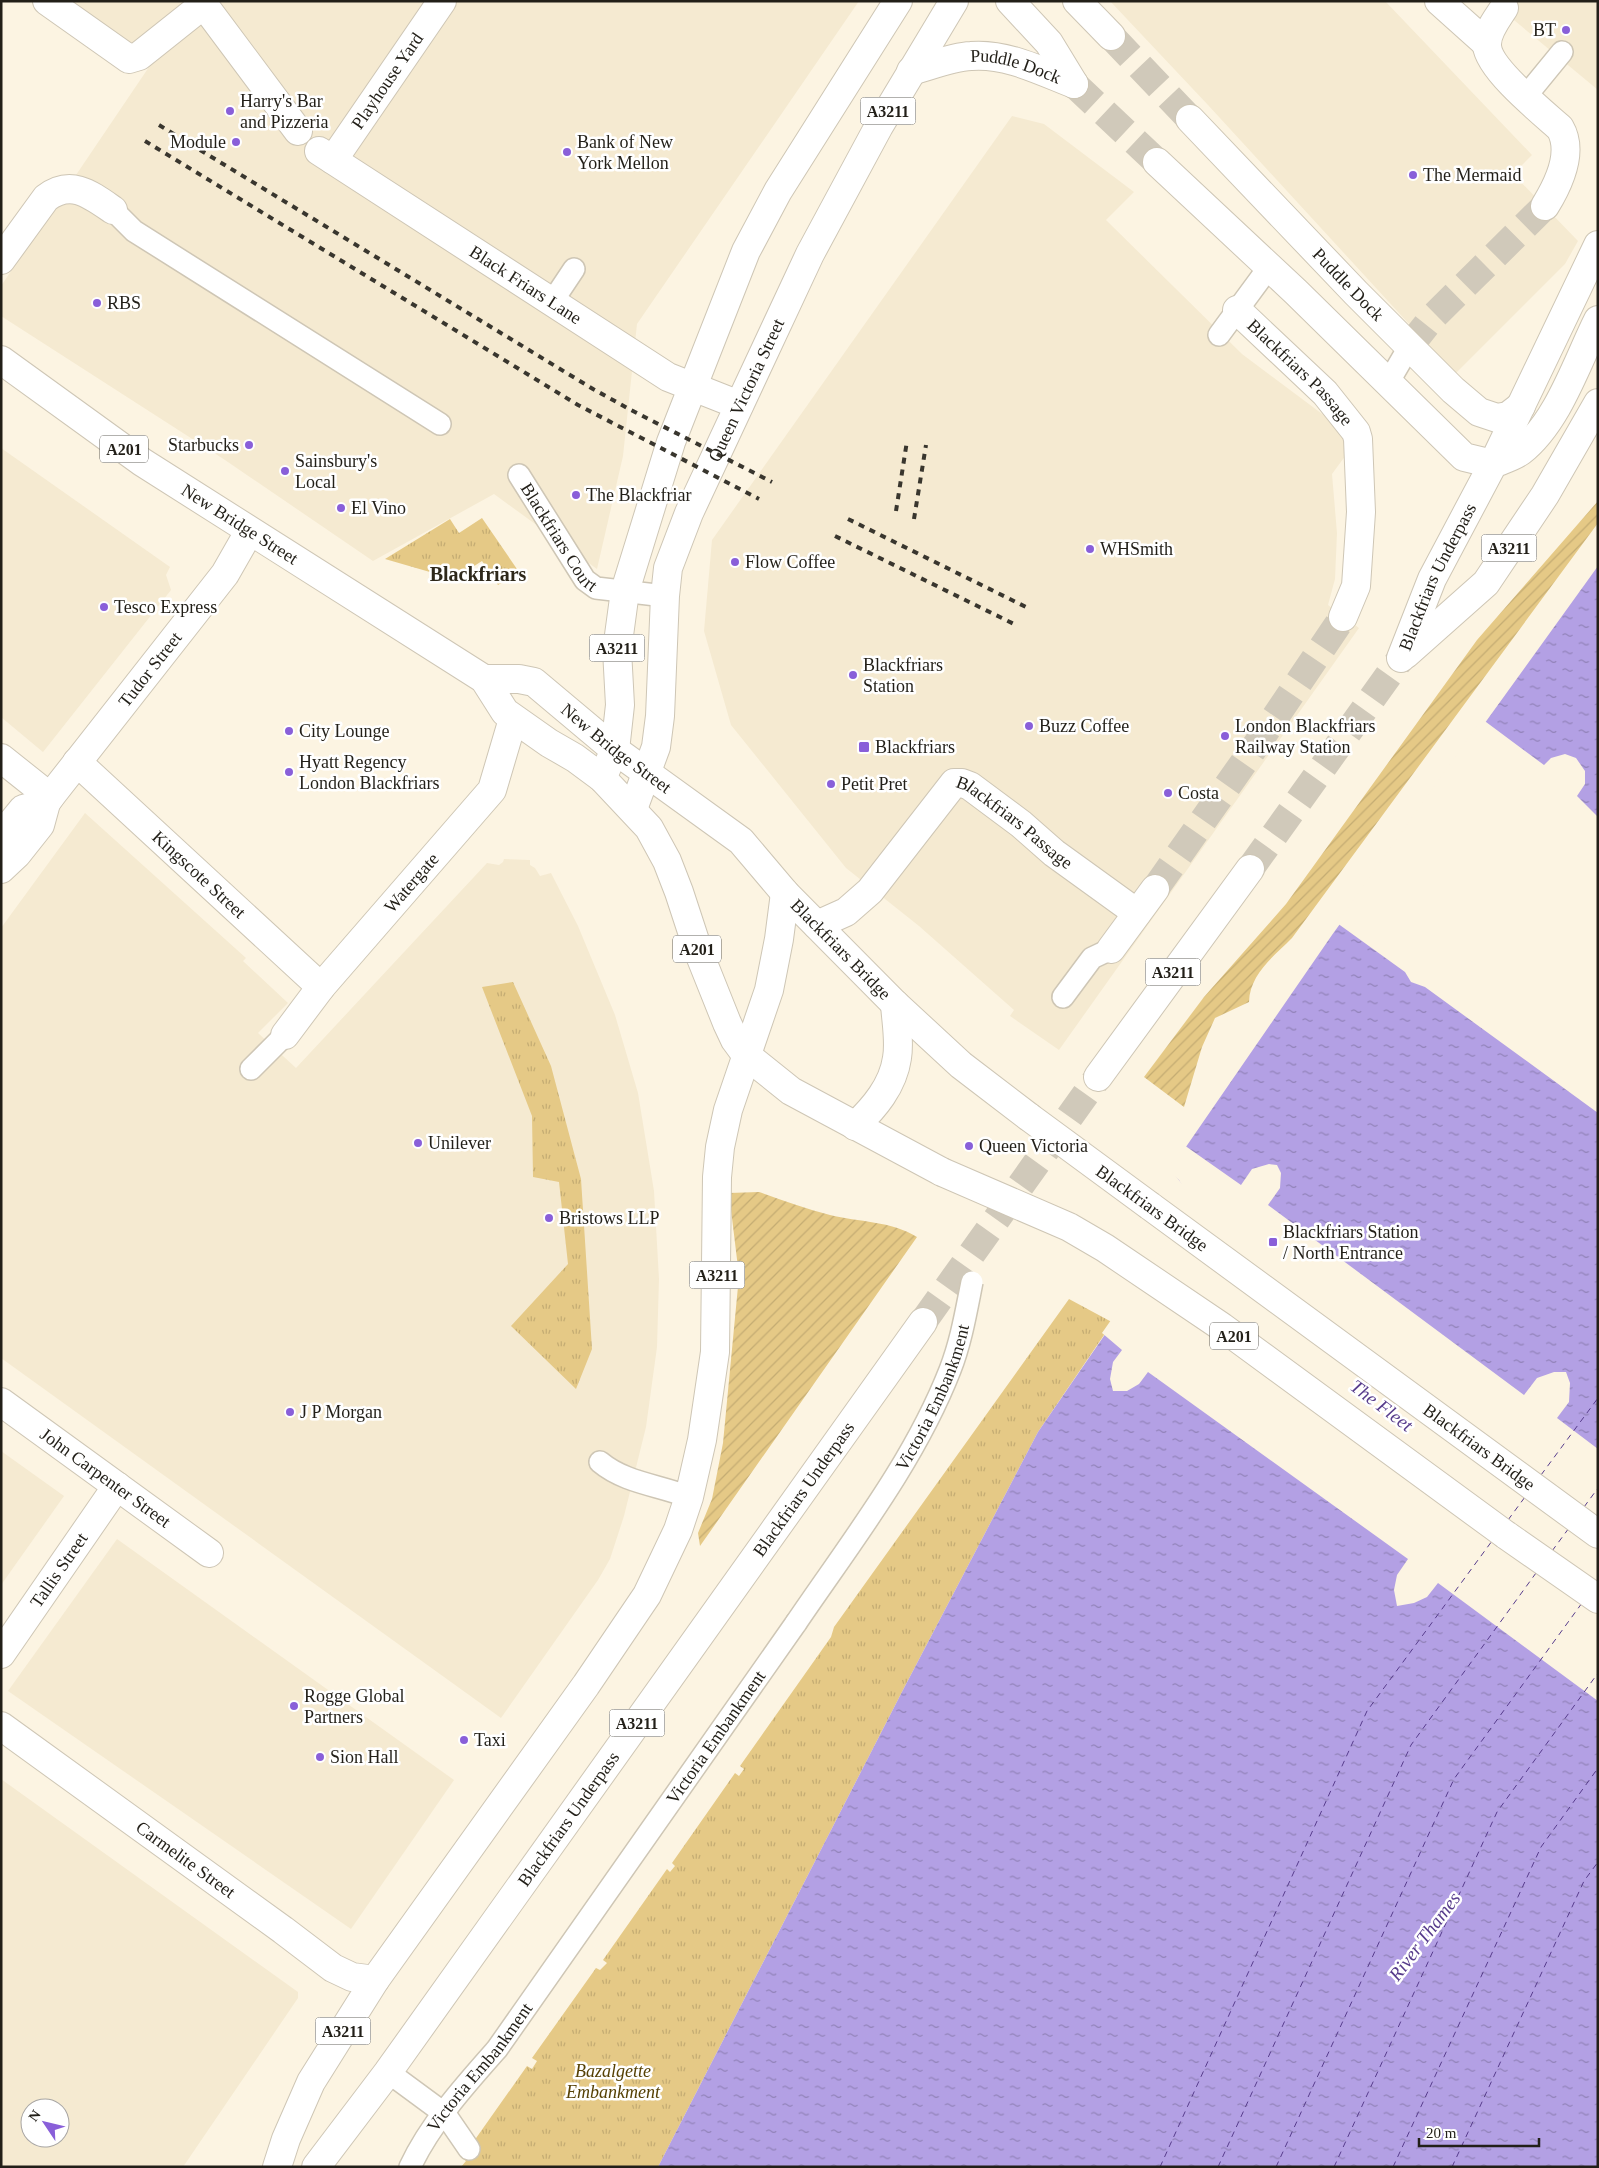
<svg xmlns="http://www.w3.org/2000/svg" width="1599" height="2168" font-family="Georgia,serif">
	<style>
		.built { fill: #f5ead1; fill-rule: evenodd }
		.grass { fill: url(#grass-tufts) }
		.garden { fill: url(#garden-furrows) }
		.water { fill: url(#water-ripples) }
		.pier { fill: #fcf4e2 }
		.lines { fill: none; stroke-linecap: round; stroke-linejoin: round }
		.ferry { stroke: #573c8c; stroke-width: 1; stroke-dasharray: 6 5; stroke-linecap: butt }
		.minor-tunnel { stroke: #d0c9ba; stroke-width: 28; stroke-dasharray: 28 14; stroke-linecap: butt }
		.primary-tunnel { stroke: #d0c9ba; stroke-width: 28; stroke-dasharray: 28 14; stroke-linecap: butt }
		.service-casing { stroke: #cec6b5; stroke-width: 24 }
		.pedestrian-casing { stroke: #cec6b5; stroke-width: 30 }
		.minor-casing { stroke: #cec6b5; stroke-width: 30 }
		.primary-casing { stroke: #cec6b5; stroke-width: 30 }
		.service { stroke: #fff; stroke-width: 21 }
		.pedestrian { stroke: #fff; stroke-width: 28 }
		.minor { stroke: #fff; stroke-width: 28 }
		.primary { stroke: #fff; stroke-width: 28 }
		.rail { stroke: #39362e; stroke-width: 4; stroke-dasharray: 6 6; stroke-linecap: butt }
		.service-bridge-casing { stroke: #cec6b5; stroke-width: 24; stroke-linecap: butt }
		.primary-bridge-casing { stroke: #cec6b5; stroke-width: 30; stroke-linecap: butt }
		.service-bridge { stroke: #fff; stroke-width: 21 }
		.primary-bridge { stroke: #fff; stroke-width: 28 }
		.poi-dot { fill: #895fd9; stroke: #fff; stroke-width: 2 }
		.labels { text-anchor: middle; stroke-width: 5; stroke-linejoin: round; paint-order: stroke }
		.shield { fill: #fff; stroke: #64625d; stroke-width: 1 }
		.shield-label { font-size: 16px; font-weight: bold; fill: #221f18 }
		.poi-label { font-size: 18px; fill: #221f18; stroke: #fff; text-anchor: start }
		.street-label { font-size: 18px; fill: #221f18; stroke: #fff }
		.park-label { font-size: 18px; font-style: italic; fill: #564105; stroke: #fff }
		.water-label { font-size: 19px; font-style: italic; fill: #573c8c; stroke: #fff }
		.quarter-label { font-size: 20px; font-weight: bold; fill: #2e281a; stroke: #fff }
	</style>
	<defs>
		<pattern id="grass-tufts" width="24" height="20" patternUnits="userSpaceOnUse" patternTransform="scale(1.25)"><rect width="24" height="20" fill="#e5c986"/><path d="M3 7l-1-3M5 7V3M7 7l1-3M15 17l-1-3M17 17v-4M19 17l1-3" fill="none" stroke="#c4ac73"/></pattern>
		<pattern id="garden-furrows" width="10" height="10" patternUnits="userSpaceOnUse" patternTransform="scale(1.25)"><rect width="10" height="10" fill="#e5c986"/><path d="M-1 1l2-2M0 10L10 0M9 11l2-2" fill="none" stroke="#c4ac73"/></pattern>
		<pattern id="water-ripples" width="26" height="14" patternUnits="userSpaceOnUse" patternTransform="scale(1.25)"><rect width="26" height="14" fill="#b3a0e4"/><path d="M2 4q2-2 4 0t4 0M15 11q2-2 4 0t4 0" fill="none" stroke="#9182b8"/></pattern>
	</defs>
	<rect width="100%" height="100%" fill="#fcf4e2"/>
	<!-- built -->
	<g class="built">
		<path d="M 53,1 L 859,1 L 637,324 L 623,456 L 597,569 L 494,494 L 373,561 L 225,460 L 1,316 L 1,286 L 151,64 Z"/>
		<path d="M 1110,1 L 1385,1 L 1532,155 L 1513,174 L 1578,241 L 1565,264 L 1455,374 L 1208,105 Z"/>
		<path d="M 1491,1 L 1598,1 L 1598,90 Z"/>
		<path d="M 1012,116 L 1044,124 L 1134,192 L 1106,220 L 1242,354 L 1357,440 L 1332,474 L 1337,533 L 1335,579 L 1328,605 L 1359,628 L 1059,1050 L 1010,1016 L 1014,1010 L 919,926 L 846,868 L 731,725 L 704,631 L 712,540 Z"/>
		<path d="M 1,448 L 170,567 L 166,575 L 171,590 L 43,752 L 1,717 Z"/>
		<path d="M 85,813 L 246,958 L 243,961 L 288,1003 L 258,1033 L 296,1068 L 487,863 L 499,865 L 503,862 L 504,859 L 530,860 L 530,865 L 535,868 L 540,876 L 551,873 L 578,926 L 615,1015 L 638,1093 L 654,1191 L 659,1279 L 657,1347 L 646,1427 L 624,1516 L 610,1559 L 598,1580 L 501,1718 L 1,1358 L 1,928 Z"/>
		<path d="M 1,1451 L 64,1496 L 1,1585 Z"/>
		<path d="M 117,1539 L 454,1780 L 351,1929 L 8,1691 Z"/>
		<path d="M 1,1779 L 298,1992 L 298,1998 L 183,2167 L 1,2167 ZM 30,2108 L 60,2108 L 60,2138 L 30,2138 Z"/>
	</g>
	<!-- grass -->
	<g class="grass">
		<path d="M 482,518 L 519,572 L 498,585 L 482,561 L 454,579 L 385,559 L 450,519 L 459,533 Z"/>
		<path d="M 513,982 L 551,1066 L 581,1179 L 592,1349 L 576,1389 L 511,1326 L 568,1264 L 559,1182 L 533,1177 L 532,1116 L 482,987 Z"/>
		<path d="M 1069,1299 L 1121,1327 L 1104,1335 L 1038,1432 L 904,1688 L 658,2167 L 461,2167 L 466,2161 L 462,2158 L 527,2066 L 532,2069 L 537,2061 L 532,2058 L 596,1968 L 600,1970 L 607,1963 L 603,1960 L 667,1869 L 670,1872 L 675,1866 L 672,1863 L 735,1773 L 739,1776 L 744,1769 L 740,1766 L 831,1637 L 834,1627 Z"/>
	</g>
	<!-- garden -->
	<g class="garden">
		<path d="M 1598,501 L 1598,523 L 1292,938 C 1273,957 1250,974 1249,1002 L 1215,1018 L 1202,1047 L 1184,1107 L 1144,1077 L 1204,997 L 1286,904 L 1477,640 Z"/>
		<path d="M 759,1192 C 782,1200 806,1209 830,1215 C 858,1222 892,1221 917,1237 L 700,1546 L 698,1533 L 712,1499 L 723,1443 L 739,1276 L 729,1193 Z"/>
	</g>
	<!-- water -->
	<path class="water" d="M 1598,566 L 1598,2167 L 658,2167 L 904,1688 L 1038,1432 L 1185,1218 C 1194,1194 1186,1188 1170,1170 L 1332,935 Z"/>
	<!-- pier -->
	<g class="pier">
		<path d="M 1482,719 L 1544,765 L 1551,758 L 1565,754 L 1576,758 L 1585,771 L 1585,784 L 1577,796 L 1598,817 L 1598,1113 L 1425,987 L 1411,982 L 1405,972 L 1337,923 Z"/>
		<path d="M 1184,1145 L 1241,1185 L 1252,1169 L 1269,1164 L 1277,1165 L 1281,1173 L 1280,1188 L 1268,1205 L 1524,1395 L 1537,1378 L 1554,1372 L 1566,1372 L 1570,1383 L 1569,1402 L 1557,1418 L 1598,1449 L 1598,1701 L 1438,1583 L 1427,1597 L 1414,1603 L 1397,1606 L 1394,1590 L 1397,1575 L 1408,1559 L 1148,1372 L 1139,1384 L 1127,1391 L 1113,1391 L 1110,1379 L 1113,1362 L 1122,1350 L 1102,1333 L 1183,1217 L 1187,1204 L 1185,1190 L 1179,1180 L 1167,1170 Z"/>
	</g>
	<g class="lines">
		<!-- ferry -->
		<g class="ferry">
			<path d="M 1541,1475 L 1598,1398"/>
			<path d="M 1584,1507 L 1598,1488"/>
			<path d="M 1508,1520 L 1525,1497"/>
			<path d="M 1552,1551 L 1569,1528"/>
			<path d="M 1160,2167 L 1367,1711 L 1492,1541"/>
			<path d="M 1218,2167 L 1411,1745 L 1536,1573"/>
			<path d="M 1276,2167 L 1454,1779 L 1582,1603"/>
			<path d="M 1334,2167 L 1497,1812 L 1598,1673"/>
			<path d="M 1393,2167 L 1541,1847 L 1598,1768"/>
			<path d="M 1452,2167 L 1584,1881 L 1598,1862"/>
		</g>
		<!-- minor-tunnel -->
		<g class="minor-tunnel">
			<path d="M 1409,347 L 1432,318 L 1545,206"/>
			<path d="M 1155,889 L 1261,738 L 1343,617"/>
		</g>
		<!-- primary-tunnel -->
		<g class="primary-tunnel">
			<path d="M 1111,36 L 1190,119"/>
			<path d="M 1074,84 L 1157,162"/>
			<path d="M 1250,869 L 1401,658"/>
			<path d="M 923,1322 L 1098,1077"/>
		</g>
		<defs>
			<g id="service">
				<path d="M 1526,96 L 1562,52"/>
				<path d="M 113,210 L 134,231 L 440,424"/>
				<path d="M 552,302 L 574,269"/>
				<path d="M 1219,335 L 1269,267"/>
				<path d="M 1388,383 L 1409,347"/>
				<path id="s1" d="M 519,475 L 585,580 L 596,588 L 665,596"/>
				<path d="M 1063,997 L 1092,958 L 1111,949"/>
				<path d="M 251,1069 L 285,1035"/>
				<path d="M 600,1462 C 625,1483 659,1485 689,1497"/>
				<path d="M 388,2072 L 445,2114 L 469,2149"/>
				<path id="s2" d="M 410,2167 C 430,2124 466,2084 497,2049 L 796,1623"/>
			</g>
			<path id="pedestrian" d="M 47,1 L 129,59 L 139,56 L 203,5"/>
			<g id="minor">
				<path d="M 201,1 L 298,131"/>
				<path d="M 1439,1 L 1487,44"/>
				<path d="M 1504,8 C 1497,19 1486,32 1487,46 C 1489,69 1542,112 1560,128 C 1574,152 1558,185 1545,206"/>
				<path id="s3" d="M 319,151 L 668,377 L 739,405"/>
				<path id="s4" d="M 333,160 L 442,1"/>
				<path d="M 1,260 L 46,198 C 71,179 90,194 113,210"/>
				<path id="s5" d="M 1237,310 L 1325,393 L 1356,432 L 1358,439 L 1361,512 L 1356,586 L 1343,617"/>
				<path d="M 1,758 L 50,797"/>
				<path id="s6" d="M 77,762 L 321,987"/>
				<path d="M 1,836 L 23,809 L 46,803"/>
				<path id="s7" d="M 1,869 L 17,854 L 40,825 L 46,803 L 50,797 L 225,574 L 249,532"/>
				<path id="s8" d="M 817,925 L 846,912 L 870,891 L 954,783 L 962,783 L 970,786 L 1021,824 L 1054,853 L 1137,913"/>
				<path d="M 1111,949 L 1155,889"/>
				<path id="s9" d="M 285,1035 L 321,987 L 492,790 L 513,719"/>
				<path id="s10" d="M 1,1402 L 209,1553"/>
				<path id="s11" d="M 1,1654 L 117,1486"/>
				<path id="s12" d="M 1,1726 L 283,1930 L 333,1968 L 352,1977 L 375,1980"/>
			</g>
			<g id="primary">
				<path d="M 1010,1 L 1049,43 L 1074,84"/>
				<path d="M 1077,1 L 1111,36"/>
				<path id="s13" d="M 911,71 C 930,66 951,57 971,56 C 1006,53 1041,71 1074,84"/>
				<path id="s14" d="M 1190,119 L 1356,293 L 1453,390 L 1479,412 L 1497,418 L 1508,416 L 1521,406"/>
				<path d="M 1157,162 L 1296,292 L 1464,457 L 1493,464"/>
				<path id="s15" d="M 1,360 L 142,462 L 484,679 L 505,712 L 549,743 L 575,758 L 602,778 L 649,828 L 667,861 L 679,892 L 699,953 L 727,1023 L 735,1040 L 746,1055 L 791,1091 L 942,1172"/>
				<path d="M 1493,464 C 1501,460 1513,457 1521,451 C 1558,422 1577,362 1598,320"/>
				<path d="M 1406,654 L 1486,583 L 1545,495 L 1598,403"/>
				<path id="s16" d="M 1401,658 L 1432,579 L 1493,464 L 1598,245"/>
				<path id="s17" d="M 484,679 L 519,679 L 534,682 L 615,750 L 741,841 L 785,893 L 895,1004 L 961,1065 L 1029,1117"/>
				<path d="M 602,778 L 615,750 L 620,705 L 617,650 L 625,591 L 671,442 L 746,251 L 778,191 L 898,1"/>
				<path id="s18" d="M 633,809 L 656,747 L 660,716 L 665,596 L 668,568 L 689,513 L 810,254 L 879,126 L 954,1"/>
				<path d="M 1098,1077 L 1250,869"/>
				<path d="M 855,1126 C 874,1108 893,1086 897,1058 C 900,1041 896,1021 895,1004"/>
				<path id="s19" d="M 1150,1206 L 1598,1534"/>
				<path d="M 1506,1535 L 1598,1599"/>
				<path d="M 277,2167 L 286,2139 L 311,2082 L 375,1980 L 586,1685 L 647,1595 L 678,1530 L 689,1497 L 702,1440 L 715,1352 L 717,1177 L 720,1147 L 728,1110 L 769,990 L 779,939 L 785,893"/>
				<path id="s20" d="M 316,2167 L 388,2072 L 923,1322"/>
			</g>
		</defs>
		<!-- service casing -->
		<use href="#service" class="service-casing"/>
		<!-- pedestrian casing -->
		<use href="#pedestrian" class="pedestrian-casing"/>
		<!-- minor casing -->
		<use href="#minor" class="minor-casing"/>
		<!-- primary casing -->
		<use href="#primary" class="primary-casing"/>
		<!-- service -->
		<use href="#service" class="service"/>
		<!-- pedestrian -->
		<use href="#pedestrian" class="pedestrian"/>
		<!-- minor -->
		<use href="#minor" class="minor"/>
		<!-- primary -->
		<use href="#primary" class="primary"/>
		<!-- rail -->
		<g class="rail">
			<path d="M 159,125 L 593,389 L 631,410 L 772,482"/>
			<path d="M 145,141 L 578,405 L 759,499"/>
			<path d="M 896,511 L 907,441"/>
			<path d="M 848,519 L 1026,607"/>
			<path d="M 914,519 L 926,445"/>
			<path d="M 835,536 L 1014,624"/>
		</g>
		<defs>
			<g id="service-bridge">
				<path id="s21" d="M 796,1623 C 851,1542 914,1462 950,1370 C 961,1342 966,1312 972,1282"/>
			</g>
			<g id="primary-bridge">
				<path d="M 1029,1117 L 1150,1206"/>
				<path d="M 942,1172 L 1069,1227 L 1105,1248 L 1222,1327 L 1506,1535"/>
			</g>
		</defs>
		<!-- service-bridge casing -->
		<use href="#service-bridge" class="service-bridge-casing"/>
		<!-- primary-bridge casing -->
		<use href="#primary-bridge" class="primary-bridge-casing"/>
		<!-- service-bridge -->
		<use href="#service-bridge" class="service-bridge"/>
		<!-- primary-bridge -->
		<use href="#primary-bridge" class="primary-bridge"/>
	</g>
	<!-- markers -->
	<g class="poi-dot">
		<circle cx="1566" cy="30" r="5"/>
		<circle cx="230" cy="111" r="5"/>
		<circle cx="236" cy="142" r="5"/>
		<circle cx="567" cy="152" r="5"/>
		<circle cx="1413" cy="175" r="5"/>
		<circle cx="97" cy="303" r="5"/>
		<circle cx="249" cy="445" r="5"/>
		<circle cx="285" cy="471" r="5"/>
		<circle cx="576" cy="495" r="5"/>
		<circle cx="341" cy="508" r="5"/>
		<circle cx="1090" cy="549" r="5"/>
		<circle cx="735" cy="562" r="5"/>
		<circle cx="104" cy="607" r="5"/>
		<circle cx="853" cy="675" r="5"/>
		<circle cx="1029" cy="726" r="5"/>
		<circle cx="289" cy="731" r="5"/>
		<circle cx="1225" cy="736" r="5"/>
		<rect x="858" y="741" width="12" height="12" rx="2.5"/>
		<circle cx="289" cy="772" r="5"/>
		<circle cx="831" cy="784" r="5"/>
		<circle cx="1168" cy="793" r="5"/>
		<circle cx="418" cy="1143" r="5"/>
		<circle cx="969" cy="1146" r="5"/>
		<circle cx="549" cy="1218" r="5"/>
		<rect x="1268" y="1237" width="10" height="10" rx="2.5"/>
		<circle cx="290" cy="1412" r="5"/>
		<circle cx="294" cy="1706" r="5"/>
		<circle cx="464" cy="1740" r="5"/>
		<circle cx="320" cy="1757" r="5"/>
	</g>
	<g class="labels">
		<!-- shield labels -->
		<g class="shield">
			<rect x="860.5" y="97.5" width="55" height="27" rx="4"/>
			<rect x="100" y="435.5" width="48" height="27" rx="4"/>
			<rect x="1481.5" y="534.5" width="55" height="27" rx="4"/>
			<rect x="589.5" y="634.5" width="55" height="27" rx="4"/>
			<rect x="673" y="935.5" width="48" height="27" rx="4"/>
			<rect x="1145.5" y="958.5" width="55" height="27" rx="4"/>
			<rect x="689.5" y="1261.5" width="55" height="27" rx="4"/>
			<rect x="1210" y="1322.5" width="48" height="27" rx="4"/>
			<rect x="609.5" y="1709.5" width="55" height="27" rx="4"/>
			<rect x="315.5" y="2017.5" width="55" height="27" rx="4"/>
		</g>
		<g class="shield-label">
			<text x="888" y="117">A3211</text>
			<text x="124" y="455">A201</text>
			<text x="1509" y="554">A3211</text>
			<text x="617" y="654">A3211</text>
			<text x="697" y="955">A201</text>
			<text x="1173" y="978">A3211</text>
			<text x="717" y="1281">A3211</text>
			<text x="1234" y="1342">A201</text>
			<text x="637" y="1729">A3211</text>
			<text x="343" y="2037">A3211</text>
		</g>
		<!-- poi labels -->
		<g class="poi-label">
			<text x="1556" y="36" text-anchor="end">BT</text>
			<text x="240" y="107">Harry's Bar<tspan x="240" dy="21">and Pizzeria</tspan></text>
			<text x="226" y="148" text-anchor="end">Module</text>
			<text x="577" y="148">Bank of New<tspan x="577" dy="21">York Mellon</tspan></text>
			<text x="1423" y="181">The Mermaid</text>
			<text x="107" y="309">RBS</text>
			<text x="239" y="451" text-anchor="end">Starbucks</text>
			<text x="295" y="467">Sainsbury's<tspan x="295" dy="21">Local</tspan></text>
			<text x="586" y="501">The Blackfriar</text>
			<text x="351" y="514">El Vino</text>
			<text x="1100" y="555">WHSmith</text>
			<text x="745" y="568">Flow Coffee</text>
			<text x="114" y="613">Tesco Express</text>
			<text x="863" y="671">Blackfriars<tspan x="863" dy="21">Station</tspan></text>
			<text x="1039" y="732">Buzz Coffee</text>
			<text x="1235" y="732">London Blackfriars<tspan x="1235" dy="21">Railway Station</tspan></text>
			<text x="299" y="737">City Lounge</text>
			<text x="875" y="753">Blackfriars</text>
			<text x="299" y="768">Hyatt Regency<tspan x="299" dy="21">London Blackfriars</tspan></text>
			<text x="841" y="790">Petit Pret</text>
			<text x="1178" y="799">Costa</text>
			<text x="428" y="1149">Unilever</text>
			<text x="979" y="1152">Queen Victoria</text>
			<text x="559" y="1224">Bristows LLP</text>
			<text x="1283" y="1238">Blackfriars Station<tspan x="1283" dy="21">/ North Entrance</tspan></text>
			<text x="300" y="1418">J P Morgan</text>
			<text x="304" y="1702">Rogge Global<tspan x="304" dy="21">Partners</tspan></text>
			<text x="474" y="1746">Taxi</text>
			<text x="330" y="1763">Sion Hall</text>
		</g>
		<!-- street labels -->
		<g class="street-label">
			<text dy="6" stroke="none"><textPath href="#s13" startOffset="108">Puddle Dock</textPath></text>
			<text dy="6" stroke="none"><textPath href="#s4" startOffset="96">Playhouse Yard</textPath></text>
			<text dy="6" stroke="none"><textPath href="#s3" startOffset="246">Black Friars Lane</textPath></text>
			<text dy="6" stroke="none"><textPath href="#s14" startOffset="229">Puddle Dock</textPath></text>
			<text dy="6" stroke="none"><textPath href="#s5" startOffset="89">Blackfriars Passage</textPath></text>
			<text dy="6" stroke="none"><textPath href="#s18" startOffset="440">Queen Victoria Street</textPath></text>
			<text dy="6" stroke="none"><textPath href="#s15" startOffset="290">New Bridge Street</textPath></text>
			<text dy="6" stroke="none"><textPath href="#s1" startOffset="74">Blackfriars Court</textPath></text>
			<text dy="6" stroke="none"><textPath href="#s16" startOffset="89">Blackfriars Underpass</textPath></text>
			<text dy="6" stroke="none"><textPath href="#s7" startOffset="251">Tudor Street</textPath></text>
			<text dy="6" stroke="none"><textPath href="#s17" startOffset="156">New Bridge Street</textPath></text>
			<text dy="6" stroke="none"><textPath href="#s8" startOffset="274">Blackfriars Passage</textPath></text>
			<text dy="6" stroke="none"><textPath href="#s6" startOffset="166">Kingscote Street</textPath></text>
			<text dy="6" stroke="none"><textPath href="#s9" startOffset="198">Watergate</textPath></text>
			<text dy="6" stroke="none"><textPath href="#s17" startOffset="459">Blackfriars Bridge</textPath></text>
			<text transform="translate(1152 1208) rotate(36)" y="6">Blackfriars Bridge</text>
			<text dy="6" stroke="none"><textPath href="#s21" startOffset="265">Victoria Embankment</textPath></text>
			<text dy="6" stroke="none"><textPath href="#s19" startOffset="408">Blackfriars Bridge</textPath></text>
			<text dy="6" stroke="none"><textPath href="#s10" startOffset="129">John Carpenter Street</textPath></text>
			<text dy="6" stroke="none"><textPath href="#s20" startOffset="835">Blackfriars Underpass</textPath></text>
			<text dy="6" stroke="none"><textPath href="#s11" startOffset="102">Tallis Street</textPath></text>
			<text dy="6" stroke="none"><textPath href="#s2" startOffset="528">Victoria Embankment</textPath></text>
			<text dy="6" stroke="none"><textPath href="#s20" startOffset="430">Blackfriars Underpass</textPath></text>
			<text dy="6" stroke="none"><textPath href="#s12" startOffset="228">Carmelite Street</textPath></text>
			<text dy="6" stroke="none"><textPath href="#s2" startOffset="122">Victoria Embankment</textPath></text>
		</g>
		<!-- park labels -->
		<g class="park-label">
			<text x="613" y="2077">Bazalgette<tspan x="613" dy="21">Embankment</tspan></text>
		</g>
		<!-- water labels -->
		<g class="water-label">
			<text transform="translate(1382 1405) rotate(37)" y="7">The Fleet</text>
			<text transform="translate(1424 1936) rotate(-53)" y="7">River Thames</text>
		</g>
		<!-- quarter labels -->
		<g class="quarter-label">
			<text x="478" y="581">Blackfriars</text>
		</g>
	</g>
	<!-- border -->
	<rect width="1599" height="2168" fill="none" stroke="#221f18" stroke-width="5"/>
	<!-- north arrow -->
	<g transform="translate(45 2123) rotate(305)"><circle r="24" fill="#ffffff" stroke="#a7a5a3"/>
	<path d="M0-4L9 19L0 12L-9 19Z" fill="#895fd9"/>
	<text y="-8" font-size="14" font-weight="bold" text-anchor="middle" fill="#221f18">N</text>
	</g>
	<!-- scale -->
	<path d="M1419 2138v8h120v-8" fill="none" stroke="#221f18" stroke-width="2.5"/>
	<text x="1426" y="2138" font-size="15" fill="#221f18" stroke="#ffffff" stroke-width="4" paint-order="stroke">20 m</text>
</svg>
